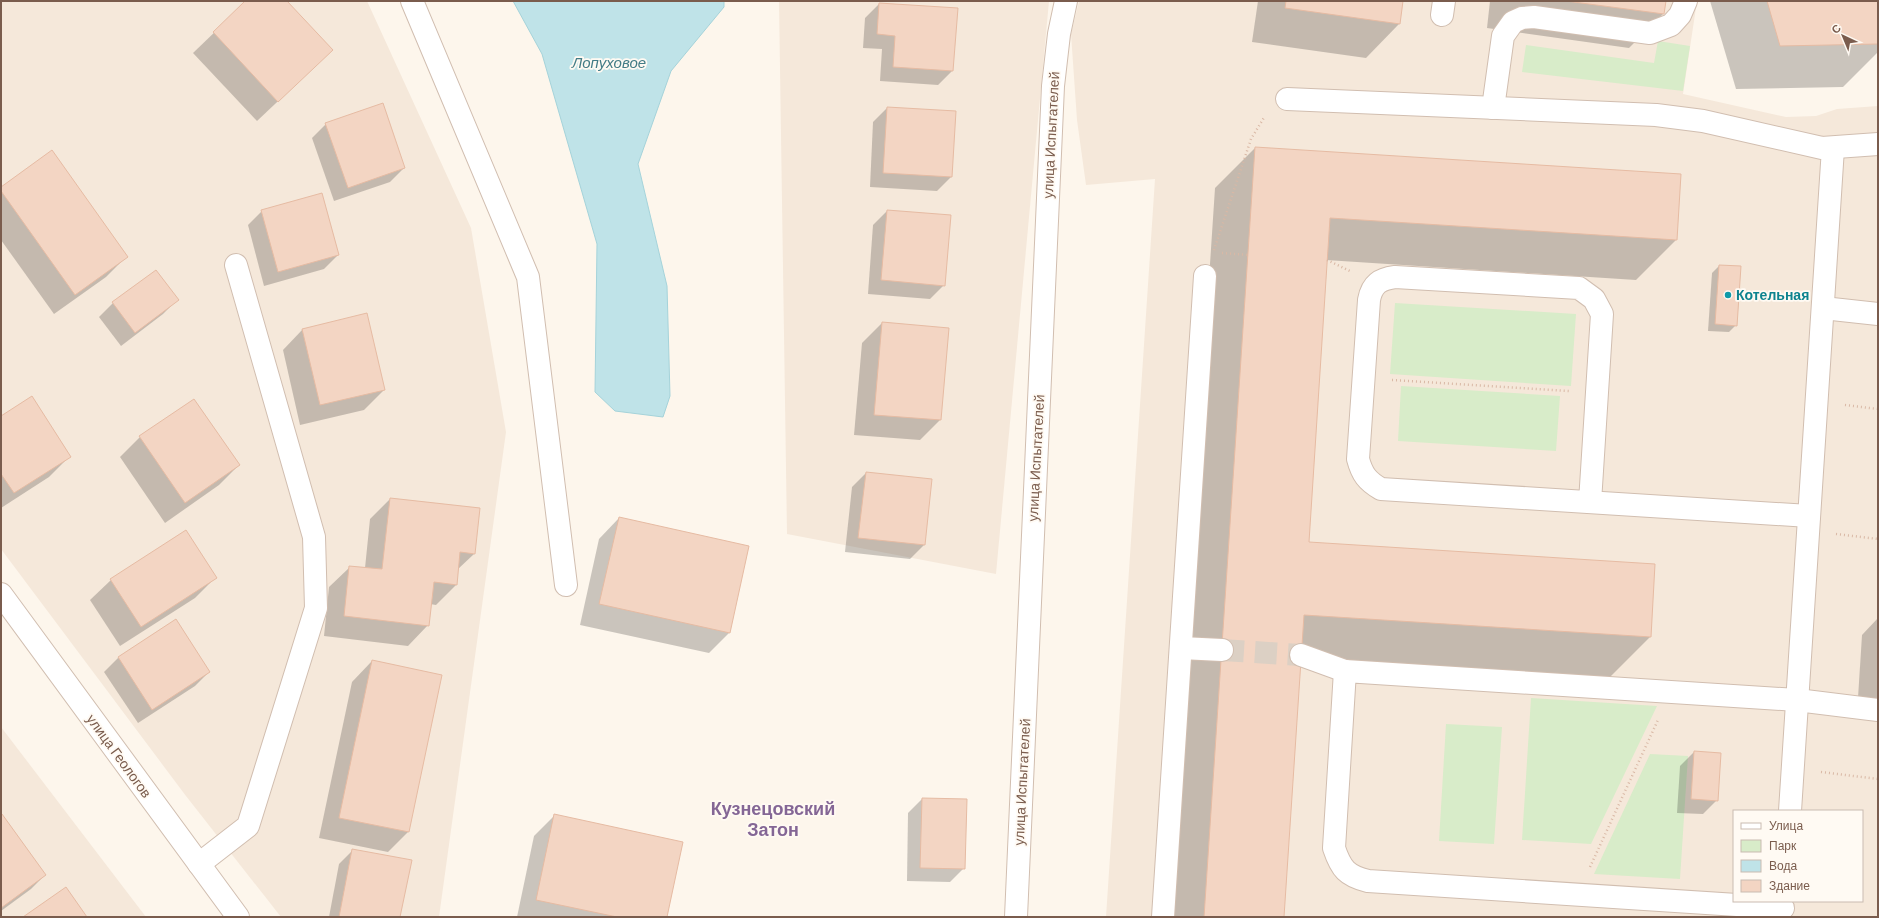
<svg xmlns="http://www.w3.org/2000/svg" width="1879" height="918" font-family="Barlow,sans-serif">
	<style>
		.residential { fill: #f5e8da; fill-rule: evenodd }
		.green { fill: #d8ecc9 }
		.water { fill: #bfe3e8; stroke: #a5d3da }
		.shadow { fill: #0003 }
		.building { fill: #f3d5c3; stroke: #e6bba3 }
		.lines { fill: none; stroke-linecap: round; stroke-linejoin: round }
		.minor-tunnel { stroke: #dcd0c4; stroke-width: 22; stroke-dasharray: 22 11; stroke-linecap: butt }
		.minor-casing { stroke: #d1beb0; stroke-width: 24 }
		.path { stroke: #d9b8a5; stroke-width: 2.5; stroke-dasharray: 1 3; stroke-linecap: butt }
		.minor { stroke: #fff; stroke-width: 22 }
		.culture-dot { fill: #0f9aa8; stroke: #fffaf3; stroke-width: 1.5 }
		.labels { text-anchor: middle; stroke-width: 3.5; stroke-linejoin: round; paint-order: stroke }
		.street-label { font-size: 14px; fill: #7a5c4d; stroke: #fffaf3 }
		.culture-label { font-size: 14px; font-weight: bold; fill: #0d838f; stroke: #fffaf3; text-anchor: start }
		.water-label { font-size: 15px; font-style: italic; fill: #437c86; stroke: #fffaf3 }
		.district-label { font-size: 18px; font-weight: bold; fill: #846695; stroke: #fffaf3 }
	</style>
	<rect width="100%" height="100%" fill="#fdf6ec"/>
	<!-- residential -->
	<g class="residential">
		<path d="M 1,1 L 367,1 L 471,228 L 506,432 L 439,917 L 281,917 L 186,796 L 1,549 Z"/>
		<path d="M 779,1 L 1049,1 L 996,574 L 787,534 Z"/>
		<path d="M 1079,1 L 1697,1 L 1683,94 L 1786,117 L 1816,116 L 1837,109 L 1878,106 L 1878,917 L 1106,917 L 1155,179 L 1086,185 L 1077,120 L 1071,34 ZM 1734,811 L 1862,811 L 1862,901 L 1734,901 Z"/>
		<path d="M 1,727 L 146,917 L 1,917 Z"/>
	</g>
	<!-- green -->
	<g class="green">
		<path d="M 1658,41 L 1690,46 L 1683,91 L 1522,72 L 1526,45 L 1654,63 Z"/>
		<path d="M 1395,303 L 1576,314 L 1571,386 L 1390,374 Z"/>
		<path d="M 1401,386 L 1560,396 L 1556,451 L 1398,441 Z"/>
		<path d="M 1531,698 L 1657,706 L 1591,844 L 1522,840 Z"/>
		<path d="M 1446,724 L 1502,727 L 1494,844 L 1439,841 Z"/>
		<path d="M 1650,754 L 1688,756 L 1680,879 L 1594,874 Z"/>
	</g>
	<!-- water -->
	<path class="water" d="M 513,1 L 724,1 L 724,7 L 671,71 L 638,164 L 667,286 L 670,396 L 663,417 L 615,411 L 595,392 L 597,244 L 542,54 Z"/>
	<!-- shadow -->
	<g class="shadow">
		<path d="M 247,1 L 285,1 L 311,70 L 257,121 L 193,53 Z"/>
		<path d="M 1258,1 L 1402,1 L 1399,24 L 1366,58 L 1252,42 Z"/>
		<path d="M 1490,1 L 1665,1 L 1663,14 L 1629,48 L 1487,28 Z"/>
		<path d="M 1710,1 L 1878,1 L 1878,52 L 1843,87 L 1736,89 Z"/>
		<path d="M 879,4 L 952,71 L 938,85 L 880,81 L 882,49 L 863,48 L 865,18 Z"/>
		<path d="M 887,108 L 951,177 L 937,191 L 870,187 L 873,122 Z"/>
		<path d="M 326,124 L 404,168 L 390,182 L 334,201 L 312,138 Z"/>
		<path d="M 1255,148 L 1676,240 L 1636,280 L 1326,260 L 1308,543 L 1650,637 L 1610,677 L 1300,657 L 1283,917 L 1167,917 L 1215,188 Z"/>
		<path d="M 1,188 L 126,257 L 106,277 L 54,314 L 1,240 Z"/>
		<path d="M 262,211 L 338,255 L 324,269 L 264,286 L 248,225 Z"/>
		<path d="M 887,211 L 944,285 L 930,299 L 868,294 L 873,225 Z"/>
		<path d="M 1719,266 L 1736,325 L 1729,332 L 1708,331 L 1712,273 Z"/>
		<path d="M 177,300 L 163,314 L 121,346 L 99,317 L 113,303 Z"/>
		<path d="M 882,323 L 940,420 L 920,440 L 854,435 L 862,343 Z"/>
		<path d="M 303,329 L 384,390 L 364,410 L 300,425 L 283,350 Z"/>
		<path d="M 1,417 L 70,456 L 49,477 L 1,508 Z"/>
		<path d="M 140,437 L 239,465 L 219,485 L 165,523 L 120,457 Z"/>
		<path d="M 866,473 L 924,545 L 910,559 L 845,552 L 852,487 Z"/>
		<path d="M 390,499 L 474,554 L 457,570 L 456,585 L 436,605 L 430,604 L 428,625 L 408,646 L 324,636 L 329,587 L 350,567 L 365,568 L 370,519 Z"/>
		<path d="M 619,518 L 729,633 L 709,653 L 580,625 L 599,539 Z"/>
		<path d="M 215,578 L 195,598 L 120,646 L 90,600 L 111,580 Z"/>
		<path d="M 1878,618 L 1878,699 L 1858,698 L 1862,635 Z"/>
		<path d="M 175,621 L 209,672 L 195,686 L 138,723 L 104,672 L 118,658 Z"/>
		<path d="M 372,661 L 408,832 L 388,852 L 319,838 L 352,682 Z"/>
		<path d="M 1694,752 L 1717,800 L 1703,814 L 1677,813 L 1680,766 Z"/>
		<path d="M 922,799 L 964,868 L 950,882 L 907,881 L 908,813 Z"/>
		<path d="M 555,815 L 665,917 L 517,917 L 534,836 Z"/>
		<path d="M 1,816 L 45,875 L 31,889 L 1,911 Z"/>
		<path d="M 353,850 L 399,917 L 329,917 L 339,864 Z"/>
	</g>
	<!-- building -->
	<g class="building">
		<path d="M 245,1 L 287,1 L 333,50 L 278,102 L 213,32 Z"/>
		<path d="M 1286,1 L 1403,1 L 1400,24 L 1285,8 Z"/>
		<path d="M 1566,1 L 1666,1 L 1664,14 Z"/>
		<path d="M 1767,1 L 1878,1 L 1878,44 L 1780,46 Z"/>
		<path d="M 879,3 L 958,8 L 953,71 L 893,67 L 895,36 L 877,34 Z"/>
		<path d="M 383,103 L 405,168 L 348,188 L 325,123 Z"/>
		<path d="M 887,107 L 956,111 L 952,177 L 883,173 Z"/>
		<path d="M 1255,147 L 1681,174 L 1677,240 L 1330,218 L 1309,542 L 1655,564 L 1651,637 L 1304,615 L 1284,917 L 1204,917 Z"/>
		<path d="M 52,150 L 128,257 L 75,295 L 1,191 L 1,187 Z"/>
		<path d="M 322,193 L 339,255 L 278,272 L 261,210 Z"/>
		<path d="M 887,210 L 951,215 L 945,286 L 881,280 Z"/>
		<path d="M 1719,265 L 1741,266 L 1737,326 L 1715,324 Z"/>
		<path d="M 156,270 L 179,300 L 135,333 L 112,302 Z"/>
		<path d="M 367,313 L 385,390 L 320,405 L 302,329 Z"/>
		<path d="M 882,322 L 949,328 L 941,420 L 874,415 Z"/>
		<path d="M 32,396 L 71,457 L 14,493 L 1,474 L 1,416 Z"/>
		<path d="M 194,399 L 240,465 L 185,503 L 139,436 Z"/>
		<path d="M 866,472 L 932,479 L 925,545 L 858,538 Z"/>
		<path d="M 390,498 L 480,508 L 475,554 L 460,552 L 457,585 L 434,582 L 429,626 L 344,616 L 349,566 L 382,569 Z"/>
		<path d="M 619,517 L 749,546 L 730,633 L 599,604 Z"/>
		<path d="M 186,530 L 217,578 L 141,627 L 110,579 Z"/>
		<path d="M 176,619 L 210,672 L 152,710 L 118,657 Z"/>
		<path d="M 372,660 L 442,675 L 409,832 L 339,818 Z"/>
		<path d="M 1694,751 L 1721,753 L 1718,801 L 1691,799 Z"/>
		<path d="M 922,798 L 967,799 L 965,869 L 920,868 Z"/>
		<path d="M 2,814 L 46,875 L 1,908 L 1,815 Z"/>
		<path d="M 554,814 L 683,842 L 667,917 L 617,917 L 536,900 Z"/>
		<path d="M 352,849 L 412,860 L 400,917 L 339,917 Z"/>
		<path d="M 66,887 L 87,917 L 23,917 Z"/>
	</g>
	<g class="lines">
		<!-- minor-tunnel -->
		<path class="minor-tunnel" d="M 1222,650 L 1301,655"/>
		<defs>
			<g id="minor">
				<path d="M 412,1 L 528,277 L 566,585"/>
				<path d="M 1442,15 L 1444,1"/>
				<path d="M 1287,99 L 1656,115 L 1703,121 L 1822,148 L 1878,144"/>
				<path d="M 1493,108 L 1503,36 L 1513,22 L 1522,18 L 1534,17 L 1650,33 L 1671,25 L 1680,15 L 1686,1"/>
				<path d="M 1823,308 L 1878,314"/>
				<path d="M 1590,502 L 1602,314 L 1594,299 L 1579,288 L 1395,277 C 1380,279 1372,284 1369,300 L 1358,459 C 1362,474 1367,481 1381,489 L 1809,516"/>
				<path d="M 1,594 L 238,917"/>
				<path d="M 1181,648 L 1222,650"/>
				<path d="M 1301,655 L 1345,671"/>
				<path d="M 1790,811 L 1833,148"/>
				<path d="M 199,864 L 248,826 L 316,608 L 314,537 L 236,265"/>
				<path d="M 1783,908 L 1368,881 C 1347,876 1341,869 1334,848 L 1345,671 L 1797,700 L 1878,710"/>
				<path d="M 1016,917 L 1053,86 L 1059,34 L 1066,1"/>
				<path d="M 1163,917 L 1205,276"/>
			</g>
		</defs>
		<!-- minor casing -->
		<use href="#minor" class="minor-casing"/>
		<!-- path -->
		<g class="path">
			<path d="M 1214,250 L 1251,139 L 1265,116"/>
			<path d="M 1222,253 L 1248,255"/>
			<path d="M 1327,260 L 1350,271"/>
			<path d="M 1392,380 L 1569,391"/>
			<path d="M 1845,405 L 1878,409"/>
			<path d="M 1836,534 L 1878,539"/>
			<path d="M 1821,772 L 1878,779"/>
			<path d="M 1590,867 L 1658,720"/>
		</g>
		<!-- minor -->
		<use href="#minor" class="minor"/>
	</g>
	<!-- markers -->
	<circle class="culture-dot" cx="1728" cy="295" r="4"/>
	<g class="labels">
		<!-- street labels -->
		<g class="street-label">
			<text transform="translate(1051 135) rotate(-87)" y="5">улица Испытателей</text>
			<text transform="translate(1036 458) rotate(-87)" y="5">улица Испытателей</text>
			<text transform="translate(119 756) rotate(54)" y="5">улица Геологов</text>
			<text transform="translate(1022 782) rotate(-87)" y="5">улица Испытателей</text>
		</g>
		<!-- culture labels -->
		<g class="culture-label">
			<text x="1736" y="300">Котельная</text>
		</g>
		<!-- water labels -->
		<g class="water-label">
			<text x="609" y="68">Лопуховое</text>
		</g>
		<!-- district labels -->
		<g class="district-label">
			<text x="773" y="815">Кузнецовский<tspan x="773" dy="21">Затон</tspan></text>
		</g>
	</g>
	<!-- border -->
	<rect width="1879" height="918" fill="none" stroke="#7a5c4d" stroke-width="4"/>
	<!-- legend -->
	<rect x="1733" y="810" width="130" height="92" fill="#fffaf3" stroke="#cabbb1"/>
	<rect x="1741" y="823" width="20" height="6" fill="#ffffff" stroke="#cabbb1"/>
	<text x="1769" y="830" font-size="12" fill="#7a5c4d">Улица</text>
	<rect x="1741" y="840" width="20" height="12" fill="#d8ecc9" stroke="#cabbb1"/>
	<text x="1769" y="850" font-size="12" fill="#7a5c4d">Парк</text>
	<rect x="1741" y="860" width="20" height="12" fill="#bfe3e8" stroke="#cabbb1"/>
	<text x="1769" y="870" font-size="12" fill="#7a5c4d">Вода</text>
	<rect x="1741" y="880" width="20" height="12" fill="#f3d5c3" stroke="#cabbb1"/>
	<text x="1769" y="890" font-size="12" fill="#7a5c4d">Здание</text>
	<!-- north arrow -->
	<g transform="translate(1843 36) rotate(316)" stroke="#fffaf3" stroke-width="3" paint-order="stroke">
	<path d="M0-3L7 15L0 10L-7 15Z" fill="#7a5c4d"/>
	<text y="-6" font-size="11" font-weight="bold" text-anchor="middle" fill="#7a5c4d">С</text>
	</g>
</svg>
